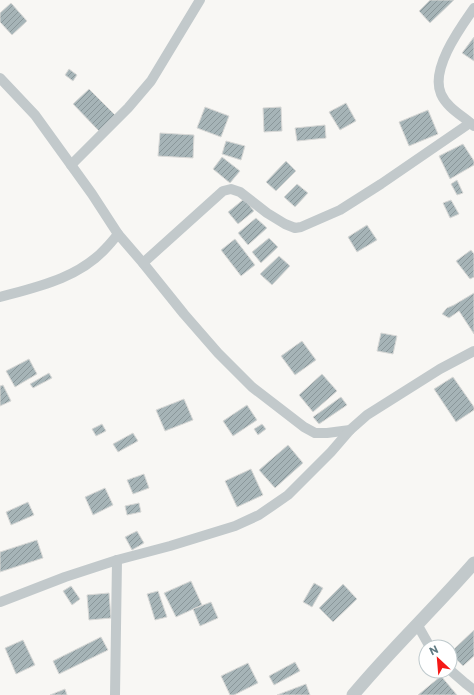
<svg xmlns="http://www.w3.org/2000/svg" width="474" height="695" font-family="Commissioner,sans-serif">
	<style>
		.building { fill: url(#building-hatch); stroke: #d9d9d7 }
		.lines { fill: none; stroke-linecap: round; stroke-linejoin: round }
		.minor { stroke: #c2c9cb; stroke-width: 10 }
		.tertiary { stroke: #c2c9cb; stroke-width: 13 }
	</style>
	<defs>
		<pattern id="building-hatch" width="6" height="6" patternUnits="userSpaceOnUse"><rect width="6" height="6" fill="#a6b4b7"/><path d="M-1 1l2-2M0 6l6-6M5 7l2-2" fill="none" stroke="#8a979a"/></pattern>
	</defs>
	<rect width="100%" height="100%" fill="#f8f7f4"/>
	<!-- building -->
	<g class="building">
		<path d="M 430,0 L 454,0 L 430,23 L 419,11 Z"/>
		<path d="M 11,3 L 27,21 L 12,35 L 0,22 L 0,13 Z"/>
		<path d="M 474,37 L 474,61 L 462,53 Z"/>
		<path d="M 69,69 L 77,75 L 73,81 L 65,75 Z"/>
		<path d="M 89,89 L 116,116 L 100,132 L 73,104 Z"/>
		<path d="M 346,103 L 356,121 L 340,130 L 329,112 Z"/>
		<path d="M 205,107 L 229,116 L 221,137 L 197,128 Z"/>
		<path d="M 281,107 L 282,131 L 264,132 L 263,108 Z"/>
		<path d="M 428,110 L 438,134 L 409,146 L 399,122 Z"/>
		<path d="M 325,125 L 326,138 L 297,141 L 295,128 Z"/>
		<path d="M 160,133 L 194,135 L 193,158 L 158,156 Z"/>
		<path d="M 226,141 L 245,146 L 241,160 L 222,154 Z"/>
		<path d="M 463,144 L 474,161 L 474,165 L 450,179 L 439,156 Z"/>
		<path d="M 222,157 L 240,171 L 230,183 L 213,169 Z"/>
		<path d="M 286,161 L 296,171 L 276,191 L 266,182 Z"/>
		<path d="M 457,180 L 463,193 L 457,195 L 451,184 Z"/>
		<path d="M 297,184 L 308,193 L 295,207 L 284,197 Z"/>
		<path d="M 244,199 L 254,211 L 238,224 L 228,212 Z"/>
		<path d="M 451,200 L 459,214 L 450,218 L 443,203 Z"/>
		<path d="M 256,218 L 267,228 L 248,245 L 238,233 Z"/>
		<path d="M 367,225 L 377,240 L 357,252 L 348,237 Z"/>
		<path d="M 269,238 L 278,247 L 261,263 L 252,252 Z"/>
		<path d="M 235,239 L 255,265 L 241,276 L 221,250 Z"/>
		<path d="M 471,250 L 474,254 L 474,277 L 470,279 L 456,261 Z"/>
		<path d="M 279,256 L 290,266 L 272,285 L 260,274 Z"/>
		<path d="M 474,293 L 474,334 L 459,311 L 449,318 L 442,314 L 447,308 L 454,305 Z"/>
		<path d="M 381,333 L 397,336 L 393,354 L 377,351 Z"/>
		<path d="M 302,341 L 316,360 L 295,375 L 281,356 Z"/>
		<path d="M 29,359 L 37,374 L 15,387 L 6,371 Z"/>
		<path d="M 49,373 L 52,378 L 33,388 L 30,384 Z"/>
		<path d="M 322,374 L 337,391 L 313,412 L 299,395 Z"/>
		<path d="M 453,377 L 474,407 L 474,410 L 456,422 L 434,389 Z"/>
		<path d="M 3,385 L 11,401 L 0,406 L 0,386 Z"/>
		<path d="M 341,397 L 347,405 L 319,424 L 313,417 Z"/>
		<path d="M 184,399 L 193,420 L 165,431 L 156,410 Z"/>
		<path d="M 247,405 L 257,420 L 233,436 L 223,421 Z"/>
		<path d="M 102,424 L 106,431 L 96,436 L 92,429 Z"/>
		<path d="M 262,424 L 266,429 L 258,435 L 254,429 Z"/>
		<path d="M 133,433 L 138,441 L 118,452 L 113,444 Z"/>
		<path d="M 288,445 L 303,463 L 275,488 L 259,470 Z"/>
		<path d="M 251,469 L 263,495 L 237,507 L 225,481 Z"/>
		<path d="M 144,474 L 149,488 L 133,494 L 127,480 Z"/>
		<path d="M 105,488 L 113,505 L 93,515 L 85,497 Z"/>
		<path d="M 28,502 L 34,515 L 11,525 L 6,512 Z"/>
		<path d="M 139,503 L 141,512 L 127,515 L 125,506 Z"/>
		<path d="M 137,531 L 144,543 L 132,550 L 125,537 Z"/>
		<path d="M 37,540 L 43,558 L 0,572 L 0,552 Z"/>
		<path d="M 191,581 L 202,605 L 176,617 L 164,593 Z"/>
		<path d="M 314,583 L 323,588 L 312,607 L 303,602 Z"/>
		<path d="M 343,584 L 357,599 L 333,622 L 319,608 Z"/>
		<path d="M 71,586 L 80,599 L 72,605 L 63,591 Z"/>
		<path d="M 158,591 L 167,617 L 155,620 L 147,594 Z"/>
		<path d="M 109,593 L 111,618 L 89,620 L 87,595 Z"/>
		<path d="M 211,602 L 218,618 L 200,626 L 193,609 Z"/>
		<path d="M 474,630 L 474,656 L 463,666 L 450,653 Z"/>
		<path d="M 101,637 L 108,650 L 59,674 L 53,661 Z"/>
		<path d="M 23,640 L 35,665 L 16,674 L 5,648 Z"/>
		<path d="M 295,662 L 300,671 L 274,685 L 269,676 Z"/>
		<path d="M 248,663 L 258,683 L 234,695 L 230,695 L 221,676 Z"/>
		<path d="M 441,676 L 457,695 L 418,695 Z"/>
		<path d="M 306,684 L 310,695 L 277,695 Z"/>
		<path d="M 65,689 L 67,695 L 50,695 Z"/>
	</g>
	<g class="lines">
		<!-- minor -->
		<g class="minor">
			<path d="M 474,8 C 460,28 430,69 441,94 C 447,108 463,116 474,126"/>
			<path d="M 0,78 L 35,115 L 92,194 L 118,234 L 143,263 L 184,314 L 218,353 L 252,387 L 304,427 L 315,433 L 327,433 L 350,430 L 367,415 L 440,369 L 474,351"/>
			<path d="M 71,165 L 128,108 L 151,81 L 200,0"/>
			<path d="M 143,263 L 223,191 L 231,189 L 240,192 L 267,213 L 285,224 L 295,228 L 301,227 L 340,210 L 381,184 L 470,123"/>
			<path d="M 0,297 C 37,287 79,278 106,248 C 110,244 114,239 118,234"/>
			<path d="M 0,602 L 65,577 L 117,560 L 170,546 L 235,526 L 259,515 L 288,495 L 331,452 L 350,430"/>
			<path d="M 417,624 L 430,647"/>
			<path d="M 450,670 L 465,683 L 474,690"/>
			<path d="M 115,695 L 117,560"/>
		</g>
		<!-- tertiary -->
		<path class="tertiary" d="M 353,695 C 391,649 435,608 474,563"/>
	</g>
	<!-- north arrow -->
	<g transform="translate(438 659) rotate(334)"><circle r="19" fill="#ffffff" stroke="#bfcacd"/>
	<path d="M0-3L7 15L0 10L-7 15Z" fill="#f51816"/>
	<text y="-6" font-size="11" font-weight="bold" text-anchor="middle" fill="#5f7a82">N</text>
	</g>
</svg>
